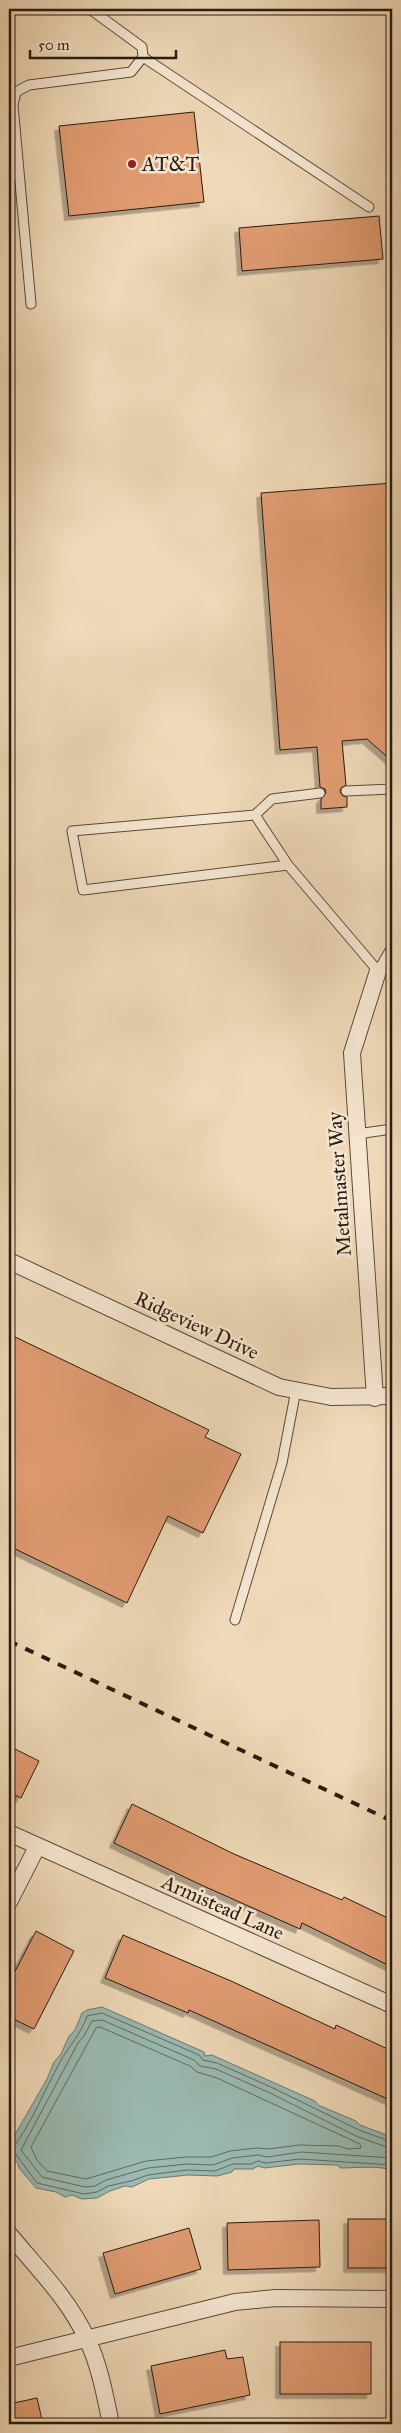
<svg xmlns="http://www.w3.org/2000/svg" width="401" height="2433" font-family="'IM FELL Great Primer',serif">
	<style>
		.water { fill: #9abab2; stroke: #6c7a71 }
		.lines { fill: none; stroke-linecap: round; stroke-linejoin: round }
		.shore { stroke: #616a61; stroke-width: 1 }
		.building { fill: #e19c72; stroke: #281b10; filter: url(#shadow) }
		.service-casing { stroke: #5a4a3a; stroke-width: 11 }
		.minor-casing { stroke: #5a4a3a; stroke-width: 18 }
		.service { stroke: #f5e6d1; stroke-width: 9 }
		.minor { stroke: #f5e6d1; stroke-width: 16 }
		.rail { stroke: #281b10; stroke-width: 4; stroke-dasharray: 9 9; stroke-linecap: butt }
		.poi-dot { fill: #8f2418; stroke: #f5e6d1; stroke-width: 2 }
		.labels { text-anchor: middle; stroke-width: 5; stroke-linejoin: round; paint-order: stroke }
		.poi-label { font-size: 20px; fill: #281b10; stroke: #f5e6d1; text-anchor: start }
		.street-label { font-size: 20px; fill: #281b10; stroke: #f5e6d1 }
	</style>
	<defs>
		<filter id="shadow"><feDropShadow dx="-4.5" dy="4.5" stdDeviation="0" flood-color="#0004"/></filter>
	</defs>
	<rect width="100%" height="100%" fill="#efd9b8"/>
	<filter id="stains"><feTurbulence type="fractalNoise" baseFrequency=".004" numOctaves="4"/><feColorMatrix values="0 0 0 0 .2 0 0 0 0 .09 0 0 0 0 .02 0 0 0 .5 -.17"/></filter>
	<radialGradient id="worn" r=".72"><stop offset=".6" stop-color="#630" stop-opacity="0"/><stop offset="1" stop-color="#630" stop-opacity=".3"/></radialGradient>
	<!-- water -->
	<path class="water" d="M 102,2007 L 204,2052 L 205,2056 L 212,2055 L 315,2101 L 318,2105 L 356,2121 L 360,2125 L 392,2137 L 392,2171 C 384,2165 353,2168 341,2168 L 337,2165 L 299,2164 L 264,2168 L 258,2166 L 253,2169 L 234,2169 L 232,2172 L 217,2176 L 188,2175 L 149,2179 L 132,2187 L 125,2186 L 110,2191 L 97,2198 L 82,2199 L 72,2195 L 65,2197 L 56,2192 L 36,2188 L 19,2168 L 18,2163 L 13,2159 L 9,2145 L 47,2079 L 54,2062 L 61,2054 L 69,2036 L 75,2030 L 82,2013 L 87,2010 Z"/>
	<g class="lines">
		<!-- shore -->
		<g class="shore">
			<path d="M 100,2027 L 190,2066 L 197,2072 L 217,2078 L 360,2144 L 361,2148 L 348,2149 L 339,2146 L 299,2145 L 268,2149 L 256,2148 L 230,2151 L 211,2157 L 186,2157 L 146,2161 L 86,2179 L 47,2171 L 37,2160 L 31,2147 L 96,2028 Z"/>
			<path d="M 392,2142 L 359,2130 L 273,2088 L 217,2063 L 203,2060 L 199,2055 L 102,2013 L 87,2016 C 82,2033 68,2047 60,2062 C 45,2089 31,2125 12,2149 L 37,2183 L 84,2194 L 97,2192 L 108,2186 L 131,2181 L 148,2175 L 187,2170 L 215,2171 L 233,2164 L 251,2164 L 258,2161 L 266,2163 L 300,2159 L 392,2165"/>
			<path d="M 392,2149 L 356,2136 L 270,2093 L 216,2069 L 200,2066 L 194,2060 L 102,2020 L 92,2021 L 84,2036 L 78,2043 L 21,2150 L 42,2177 L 85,2187 L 95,2186 L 106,2180 L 148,2168 L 187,2164 L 213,2165 L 232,2158 L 258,2155 L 267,2157 L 301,2152 L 392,2158"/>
		</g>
	</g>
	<!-- building -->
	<g class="building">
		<path d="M 194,112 L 204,202 L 69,216 L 59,126 Z"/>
		<path d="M 379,216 L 383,259 L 242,271 L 239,228 Z"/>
		<path d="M 392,483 L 392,761 L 367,739 L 342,741 L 346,785 L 341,788 L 340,792 L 343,796 L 347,797 L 347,807 L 321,809 L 321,799 L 326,793 L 325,789 L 320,787 L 317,747 L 280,750 L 261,493 Z"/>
		<path d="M 9,1334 L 209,1430 L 205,1437 L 241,1454 L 203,1533 L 168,1516 L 127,1603 L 9,1546 Z"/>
		<path d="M 9,1746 L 39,1761 L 21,1798 L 9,1792 Z"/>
		<path d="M 132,1804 L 234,1854 L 342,1900 L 344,1897 L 392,1920 L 392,1967 L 302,1923 L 300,1929 L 199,1884 L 114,1843 Z"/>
		<path d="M 36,1931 L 74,1951 L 34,2029 L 9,2017 L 9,1983 Z"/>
		<path d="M 123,1935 L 231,1981 L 335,2029 L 336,2025 L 392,2051 L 392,2101 L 189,2010 L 188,2013 L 105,1978 Z"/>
		<rect x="348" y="2219" width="44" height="49"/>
		<path d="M 319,2220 L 320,2267 L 228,2270 L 227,2223 Z"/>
		<path d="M 189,2228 L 201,2269 L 115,2294 L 103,2253 Z"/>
		<rect x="280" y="2342" width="91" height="52"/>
		<path d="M 225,2350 L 227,2359 L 243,2357 L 250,2395 L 160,2414 L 151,2366 Z"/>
		<path d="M 37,2398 L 43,2424 L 9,2424 L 9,2404 Z"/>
	</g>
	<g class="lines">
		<defs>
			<g id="service">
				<path d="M 143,57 L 369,207"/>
				<path d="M 31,304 L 13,105 L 16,92 L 29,85 L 131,72 L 143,57 L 142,47 L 90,9"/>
				<path d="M 346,791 L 392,789"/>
				<path d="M 255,815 L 272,799 L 320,793"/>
				<path d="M 288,865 L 255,815 L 72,831 L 83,890 L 288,865 L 378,971 L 392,947"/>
				<path d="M 357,1134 L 392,1129"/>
				<path d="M 235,1620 L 282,1463 L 296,1390"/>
			</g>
			<g id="minor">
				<path d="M 9,1261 L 279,1387 L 331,1397 L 392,1396"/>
				<path d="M 375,1398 L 352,1053 L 378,971"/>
				<path d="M 9,1833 L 392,2005"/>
				<path d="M 9,1902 L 37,1847"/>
				<path d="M 9,2234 C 36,2267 69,2299 87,2339 C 100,2366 105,2396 111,2424"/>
				<path d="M 9,2358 L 235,2302 L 276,2298 L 392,2299"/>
			</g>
		</defs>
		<!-- service casing -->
		<use href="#service" class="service-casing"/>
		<!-- minor casing -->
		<use href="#minor" class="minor-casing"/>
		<!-- service -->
		<use href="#service" class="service"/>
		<!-- minor -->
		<use href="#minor" class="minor"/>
		<!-- rail -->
		<path class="rail" d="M 9,1641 L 392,1821"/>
	</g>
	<!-- markers -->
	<circle class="poi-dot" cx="132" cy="164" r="5"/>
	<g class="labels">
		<!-- poi labels -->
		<g class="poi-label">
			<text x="142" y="171">AT&amp;T</text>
		</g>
		<!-- street labels -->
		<g class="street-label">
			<text transform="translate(339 1184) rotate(-94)" y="7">Metalmaster Way</text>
			<text transform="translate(197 1325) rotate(25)" y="7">Ridgeview Drive</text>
			<text transform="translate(223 1907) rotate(24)" y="7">Armistead Lane</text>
		</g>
	</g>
	<!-- margin -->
	<rect width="401" height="2433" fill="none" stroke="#efd9b8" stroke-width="30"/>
	<rect x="10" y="10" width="381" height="2413" fill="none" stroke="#281b10" stroke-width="2.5"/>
	<rect x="15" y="15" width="371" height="2403" fill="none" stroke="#281b10"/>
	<!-- scale -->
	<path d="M30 50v8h146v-8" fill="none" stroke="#281b10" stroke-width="2.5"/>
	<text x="38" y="50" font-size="15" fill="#281b10" stroke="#f5e6d1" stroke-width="4" paint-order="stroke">50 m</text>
	<rect width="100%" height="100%" filter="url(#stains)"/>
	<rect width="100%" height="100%" fill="url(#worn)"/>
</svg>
